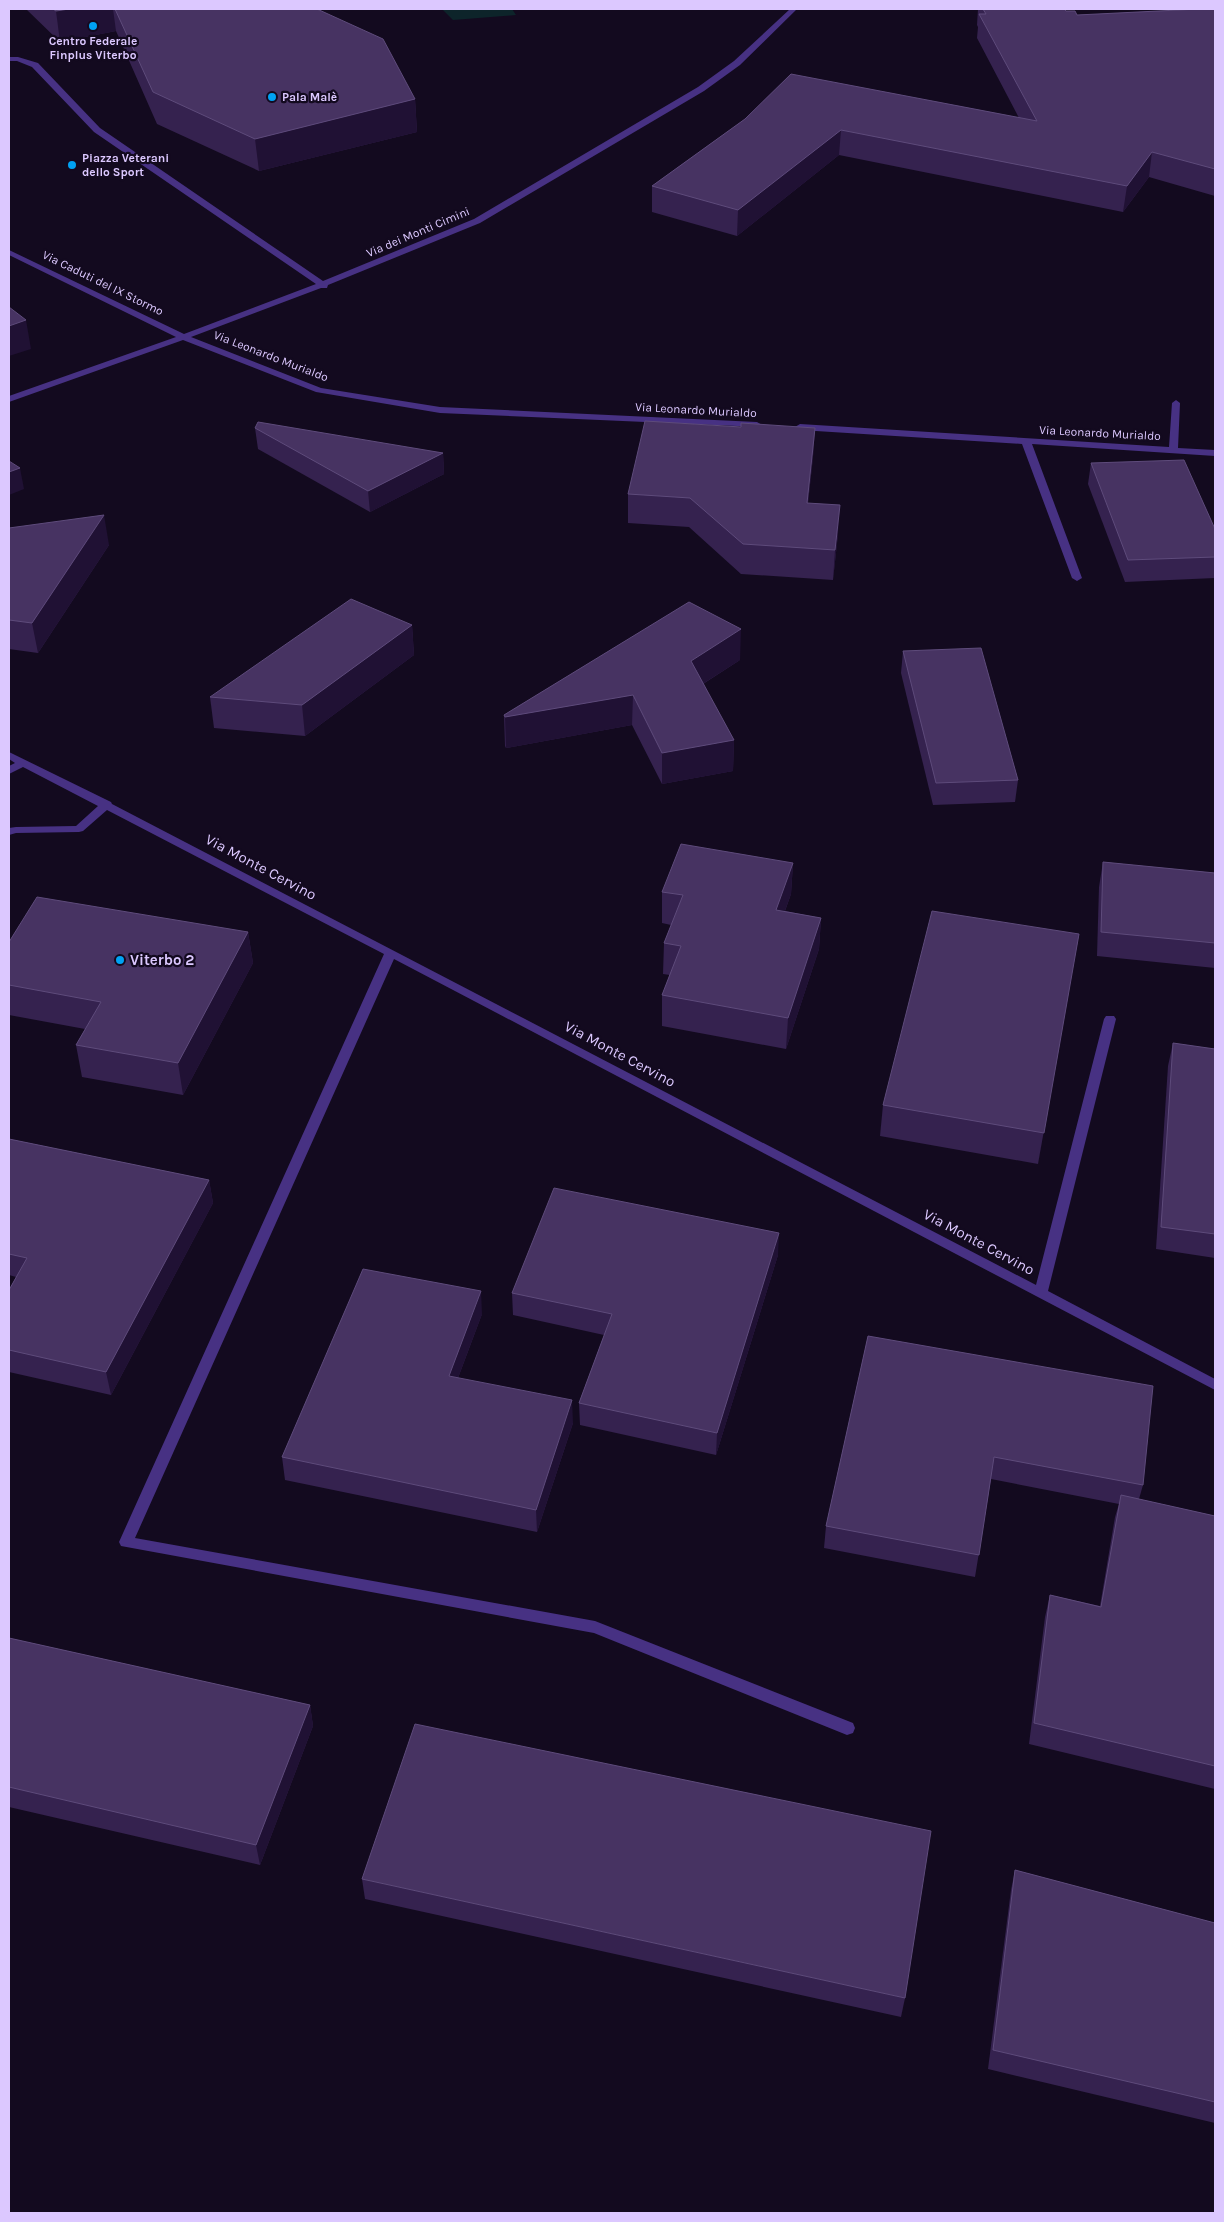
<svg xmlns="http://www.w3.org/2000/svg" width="1224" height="2222" font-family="Karla,sans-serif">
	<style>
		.green { fill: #0d242a }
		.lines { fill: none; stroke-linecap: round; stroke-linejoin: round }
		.street { fill: #473183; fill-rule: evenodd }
		.wall { fill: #35224f }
		.shaded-wall { fill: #201134 }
		.building { fill: #473362; stroke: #5e4b7b }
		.poi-dot { fill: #00a2f3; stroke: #130a1f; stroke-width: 2 }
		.labels { text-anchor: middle; stroke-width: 4.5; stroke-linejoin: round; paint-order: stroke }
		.far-poi-label { font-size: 12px; font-weight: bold; fill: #dcc8ff; stroke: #130a1f; text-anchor: start }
		.far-street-label { font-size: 12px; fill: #dcc8ff; stroke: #130a1f }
		.street-label { font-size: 15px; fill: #dcc8ff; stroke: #130a1f }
		.poi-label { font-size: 15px; font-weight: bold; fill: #dcc8ff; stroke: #130a1f; text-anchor: start }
	</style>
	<rect width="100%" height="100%" fill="#130a1f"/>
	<!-- green -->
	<path class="green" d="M 442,9 L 512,9 L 516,15 L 453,20 Z"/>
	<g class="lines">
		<!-- street -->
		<g class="street">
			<path d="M 790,9 L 797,9 L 740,65 L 704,91 L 480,223 L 328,285 L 327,288 L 321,288 L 191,337 L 321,388 L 440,407 L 757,422 L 762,425 L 760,427 L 440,413 L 316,392 L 183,340 L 9,402 L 9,396 L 176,337 L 9,255 L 9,250 L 184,334 L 316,284 L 94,132 L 32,67 L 17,61 L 9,61 L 9,57 L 18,57 L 38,63 L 100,128 L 323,281 L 474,219 L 698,87 L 734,61 Z"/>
			<path d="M 1176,400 L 1180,403 L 1178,448 L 1215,450 L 1215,456 L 1032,444 L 1082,578 L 1077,581 L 1072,578 L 1022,444 L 800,430 L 795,427 L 800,424 L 1169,447 L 1172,403 Z"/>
			<path d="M 9,752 L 111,802 L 112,804 L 1036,1285 L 1104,1019 L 1106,1016 L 1114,1016 L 1116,1019 L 1048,1291 L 1215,1379 L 1215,1390 L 394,959 L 135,1538 L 595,1621 L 853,1723 L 855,1728 L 853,1733 L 847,1735 L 594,1633 L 121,1546 L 119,1542 L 384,954 L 107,810 L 83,831 L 79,832 L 16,833 L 9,835 L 9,828 L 16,827 L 76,826 L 98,806 L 23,767 L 9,774 L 9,766 L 15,763 L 9,759 Z"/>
		</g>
	</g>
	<!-- wall -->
	<g class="wall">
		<path d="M 26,9 L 317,9 L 415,99 L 417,132 L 259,171 L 157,124 L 116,31 L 60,42 Z"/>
		<path d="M 978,9 L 1064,9 L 1066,11 L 1077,15 L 1215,9 L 1215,196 L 1149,177 L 1123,212 L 839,155 L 737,236 L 652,212 L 652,186 L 745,119 L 1019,118 L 977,38 L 978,27 L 977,25 Z"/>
		<path d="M 741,427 L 815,428 L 813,457 L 808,503 L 838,534 L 833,580 L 741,574 L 689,527 L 628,523 L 628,494 Z"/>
		<path d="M 255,428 L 443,453 L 444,474 L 370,512 L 258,449 Z"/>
		<path d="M 1091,463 L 1215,529 L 1215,578 L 1125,582 L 1088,484 Z"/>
		<path d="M 9,528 L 109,545 L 38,653 L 9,649 Z"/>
		<path d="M 412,625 L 414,655 L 305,736 L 214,728 L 210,697 Z"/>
		<path d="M 903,651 L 1018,780 L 1015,802 L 933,805 L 901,673 Z"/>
		<path d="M 740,660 L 703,684 L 734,740 L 733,771 L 662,784 L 632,725 L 506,748 L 505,746 L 504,715 Z"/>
		<path d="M 1103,862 L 1215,873 L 1215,968 L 1097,956 L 1099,887 Z"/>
		<path d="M 793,863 L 791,894 L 785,911 L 821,918 L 819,949 L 786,1049 L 662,1026 L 662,995 L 670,975 L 663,974 L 664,943 L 671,925 L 662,923 L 662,892 Z"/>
		<path d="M 248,932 L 253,963 L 183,1095 L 82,1077 L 76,1045 L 85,1029 L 9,1015 L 9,942 Z"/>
		<path d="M 1079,934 L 1038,1164 L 880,1136 L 883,1105 Z"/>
		<path d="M 1173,1043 L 1215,1049 L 1215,1258 L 1156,1249 L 1168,1066 Z"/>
		<path d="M 9,1139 L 209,1180 L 213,1203 L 111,1395 L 9,1372 L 9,1290 L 16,1277 L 9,1275 Z"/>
		<path d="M 778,1255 L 716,1455 L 580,1425 L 579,1403 L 604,1335 L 513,1315 L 512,1293 Z"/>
		<path d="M 482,1314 L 458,1378 L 573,1423 L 537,1532 L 285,1480 L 282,1457 Z"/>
		<path d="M 868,1336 L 1143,1485 L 1139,1499 L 1215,1516 L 1215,1789 L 1029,1744 L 1045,1617 L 1050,1595 L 1100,1606 L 1115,1517 L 1119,1504 L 991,1479 L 975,1577 L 824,1548 L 826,1526 Z"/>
		<path d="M 9,1638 L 310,1705 L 313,1726 L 260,1865 L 9,1807 Z"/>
		<path d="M 1015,1870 L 1215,1923 L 1215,2123 L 988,2069 L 1011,1890 Z"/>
		<path d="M 362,1879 L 905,1998 L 901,2017 L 365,1899 Z"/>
	</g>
	<!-- shaded-wall -->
	<g class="shaded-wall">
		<path d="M 69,9 L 113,9 L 116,31 L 60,42 L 56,11 Z"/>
		<path d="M 415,99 L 417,132 L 259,171 L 255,139 Z"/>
		<path d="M 841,130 L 839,155 L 737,236 L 738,210 Z"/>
		<path d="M 1152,152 L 1149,177 L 1123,212 L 1127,186 Z"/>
		<path d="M 26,320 L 31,349 L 9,356 L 9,326 Z"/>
		<path d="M 815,428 L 813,457 L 805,532 L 807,503 Z"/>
		<path d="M 443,453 L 444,474 L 370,512 L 368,491 Z"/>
		<path d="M 20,468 L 24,489 L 9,495 L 9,472 Z"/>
		<path d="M 840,505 L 838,534 L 833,580 L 835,550 Z"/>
		<path d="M 104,515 L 109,545 L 38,653 L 32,623 Z"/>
		<path d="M 412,625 L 414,655 L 305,736 L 302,705 Z"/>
		<path d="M 741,629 L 740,660 L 690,692 L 691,661 Z"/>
		<path d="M 633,695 L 632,725 L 506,748 L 505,717 Z"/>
		<path d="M 734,740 L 733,771 L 662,784 L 662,753 Z"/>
		<path d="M 793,863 L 791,894 L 774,941 L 776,910 Z"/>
		<path d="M 821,918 L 819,949 L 786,1049 L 788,1018 Z"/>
		<path d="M 248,932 L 253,963 L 183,1095 L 178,1063 Z"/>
		<path d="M 209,1180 L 213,1203 L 111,1395 L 106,1372 Z"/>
		<path d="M 779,1233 L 778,1255 L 716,1455 L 717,1433 Z"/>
		<path d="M 481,1291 L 482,1314 L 450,1399 L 449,1376 Z"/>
		<path d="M 572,1400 L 573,1423 L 537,1532 L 536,1510 Z"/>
		<path d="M 310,1705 L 313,1726 L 260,1865 L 256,1845 Z"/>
	</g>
	<!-- building -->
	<g class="building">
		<path d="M 53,9 L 69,9 L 56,11 Z"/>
		<path d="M 115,9 L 317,9 L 383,39 L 415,99 L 255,139 L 153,92 Z"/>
		<path d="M 983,9 L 1064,9 L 1066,11 L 1075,11 L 1077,15 L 1199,9 L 1215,9 L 1215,169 L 1152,152 L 1127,186 L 841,130 L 738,210 L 652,186 L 745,119 L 791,74 L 1037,121 L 979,14 L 986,14 Z"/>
		<path d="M 9,307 L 26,320 L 9,326 Z"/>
		<path d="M 645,421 L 741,427 L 741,423 L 815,428 L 807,503 L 840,505 L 835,550 L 743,544 L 690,498 L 628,494 Z"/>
		<path d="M 258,422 L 443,453 L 368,491 L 255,428 Z"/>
		<path d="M 1184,460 L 1215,529 L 1215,557 L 1128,560 L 1091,463 Z"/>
		<path d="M 9,461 L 20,468 L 9,472 Z"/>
		<path d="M 104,515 L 32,623 L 9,620 L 9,528 Z"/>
		<path d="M 351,599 L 412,625 L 302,705 L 210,697 Z"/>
		<path d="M 689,602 L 741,629 L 691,661 L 734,740 L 662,753 L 633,695 L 505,717 L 504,715 Z"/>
		<path d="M 981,648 L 1018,780 L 936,783 L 903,651 Z"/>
		<path d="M 681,844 L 793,863 L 776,910 L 821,918 L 788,1018 L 662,995 L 681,946 L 664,943 L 683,895 L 662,892 Z"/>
		<path d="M 1103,862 L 1215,873 L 1215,943 L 1101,932 Z"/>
		<path d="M 37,897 L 248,932 L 178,1063 L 76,1045 L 101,1002 L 9,985 L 9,942 Z"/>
		<path d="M 932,911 L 1079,934 L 1044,1133 L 883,1105 Z"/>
		<path d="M 1173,1043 L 1215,1049 L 1215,1234 L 1161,1227 Z"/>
		<path d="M 9,1139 L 209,1180 L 106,1372 L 9,1350 L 9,1290 L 27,1258 L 9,1254 Z"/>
		<path d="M 554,1188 L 779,1233 L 717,1433 L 579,1403 L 612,1314 L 512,1293 Z"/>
		<path d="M 363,1269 L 481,1291 L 449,1376 L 572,1400 L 536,1510 L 282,1457 Z"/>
		<path d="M 868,1336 L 1153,1386 L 1143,1485 L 994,1457 L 979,1555 L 826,1526 Z"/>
		<path d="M 1121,1495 L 1215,1516 L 1215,1766 L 1034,1723 L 1050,1595 L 1101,1607 Z"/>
		<path d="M 9,1638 L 310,1705 L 256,1845 L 9,1787 Z"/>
		<path d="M 415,1724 L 931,1831 L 905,1998 L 362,1879 Z"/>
		<path d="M 1015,1870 L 1215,1923 L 1215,2102 L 993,2050 Z"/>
	</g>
	<!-- markers -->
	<g class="poi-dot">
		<circle cx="93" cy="26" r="5"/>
		<circle cx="272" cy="97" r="5"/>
		<circle cx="72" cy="165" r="5"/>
		<circle cx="120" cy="960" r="5"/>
	</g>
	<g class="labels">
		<!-- far-poi labels -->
		<g class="far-poi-label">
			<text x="93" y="45" text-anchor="middle">Centro Federale<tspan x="93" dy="14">Finplus Viterbo</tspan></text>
			<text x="282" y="101">Pala Malè</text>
			<text x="82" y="162">Piazza Veterani<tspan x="82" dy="14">dello Sport</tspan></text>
		</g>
		<!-- far-street labels -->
		<g class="far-street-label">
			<text transform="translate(418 232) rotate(-23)" y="4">Via dei Monti Cimini</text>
			<text transform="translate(103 283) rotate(26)" y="4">Via Caduti del IX Stormo</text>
			<text transform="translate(271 356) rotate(21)" y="4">Via Leonardo Murialdo</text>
			<text transform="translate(696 410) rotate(3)" y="4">Via Leonardo Murialdo</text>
			<text transform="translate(1100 433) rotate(3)" y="4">Via Leonardo Murialdo</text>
		</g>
		<!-- street labels -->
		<g class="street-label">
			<text transform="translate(261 867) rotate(28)" y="5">Via Monte Cervino</text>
			<text transform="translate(620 1054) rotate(28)" y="5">Via Monte Cervino</text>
			<text transform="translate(979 1242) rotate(28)" y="5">Via Monte Cervino</text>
		</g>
		<!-- poi labels -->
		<g class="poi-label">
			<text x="130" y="965">Viterbo 2</text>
		</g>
	</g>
	<!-- border -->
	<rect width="1224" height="2222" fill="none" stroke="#dcc8ff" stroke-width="20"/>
</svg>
